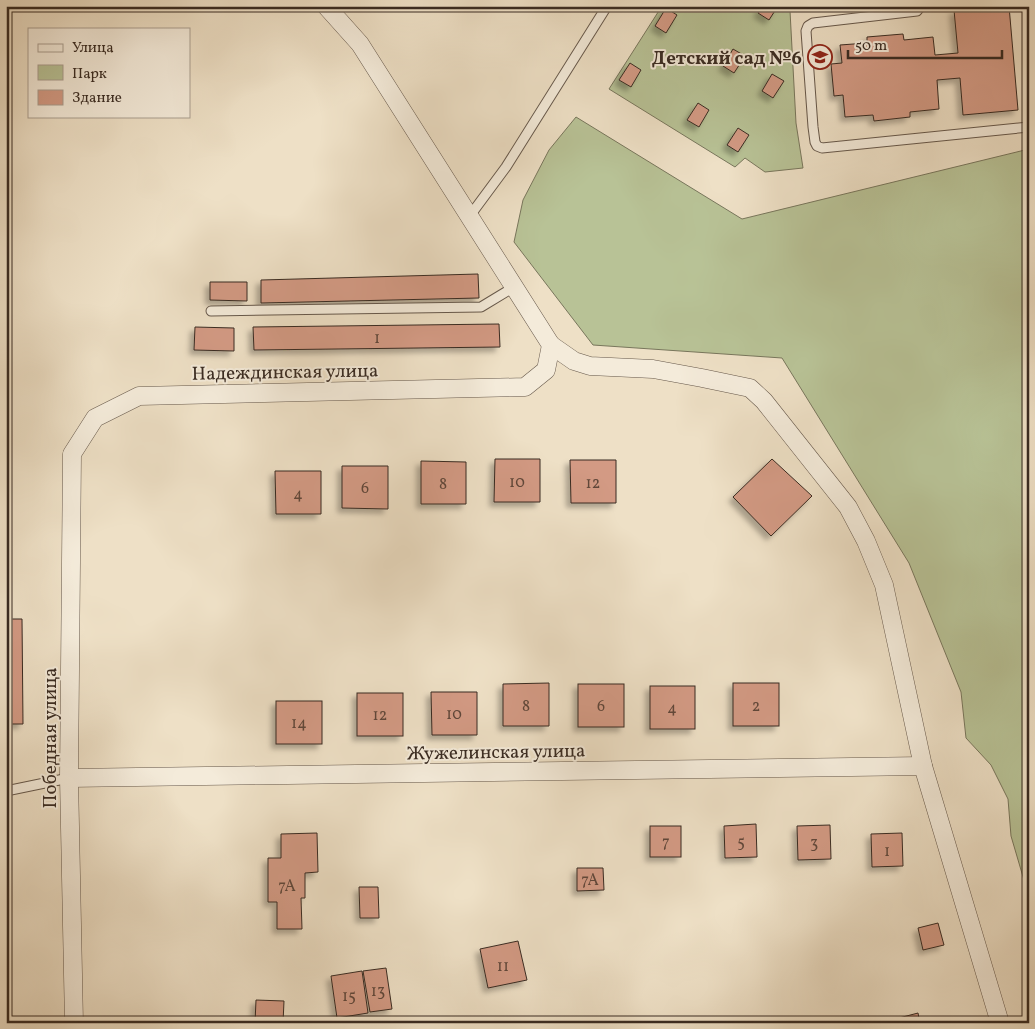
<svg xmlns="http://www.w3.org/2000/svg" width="1035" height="1029" font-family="Vollkorn,serif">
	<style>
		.green { fill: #b8c296; stroke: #78765c }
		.building { fill: #d39a84; stroke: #392b22; filter: url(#shadow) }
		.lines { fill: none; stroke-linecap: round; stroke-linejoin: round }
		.service-casing { stroke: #66584b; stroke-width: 11 }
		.minor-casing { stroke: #66584b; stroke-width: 19 }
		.service { stroke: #f4ebda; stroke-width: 9 }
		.minor { stroke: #f4ebda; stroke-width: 18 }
		.labels { text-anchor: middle; stroke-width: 4; stroke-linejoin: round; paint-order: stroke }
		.number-label { font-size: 16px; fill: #60473a }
		.poi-label { font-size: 19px; font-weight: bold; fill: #392b22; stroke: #f4ebda; text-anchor: end }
		.street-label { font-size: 19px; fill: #392b22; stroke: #f4ebda }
	</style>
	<defs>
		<filter id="shadow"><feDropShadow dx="-4.5" dy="4.5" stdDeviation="2.5" flood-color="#0004"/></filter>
	</defs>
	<rect width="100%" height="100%" fill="#eee0c6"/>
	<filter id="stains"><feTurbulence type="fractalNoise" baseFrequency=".004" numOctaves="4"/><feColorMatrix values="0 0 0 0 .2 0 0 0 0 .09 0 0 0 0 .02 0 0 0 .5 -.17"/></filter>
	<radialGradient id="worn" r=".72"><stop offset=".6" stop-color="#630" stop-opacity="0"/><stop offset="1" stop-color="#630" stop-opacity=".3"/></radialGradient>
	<!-- green -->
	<g class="green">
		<path d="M 662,6 L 835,6 L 790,11 L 796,123 L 803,168 L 765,172 L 745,158 L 735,167 L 609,89 Z"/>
		<path d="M 576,117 L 742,219 L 1029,149 L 1029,892 L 1026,887 L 1011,836 L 1008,799 L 991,765 L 966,738 L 961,692 L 909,563 L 782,358 L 593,345 L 514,242 L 523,200 L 549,150 Z"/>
	</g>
	<!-- building -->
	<g class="building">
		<path d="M 762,6 L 778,6 L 769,20 L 758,13 Z"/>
		<path d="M 969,6 L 1009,6 L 1018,110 L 963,115 L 960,78 L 937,80 L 939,109 L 910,112 L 910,117 L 874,121 L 873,115 L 845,117 L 843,95 L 834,96 L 831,64 L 842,63 L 840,45 L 867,43 L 867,37 L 903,34 L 904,40 L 933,37 L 935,55 L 958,53 L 954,10 L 969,9 Z"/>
		<path d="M 666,8 L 677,15 L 666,33 L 655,26 Z"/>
		<path d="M 733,49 L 745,56 L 734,73 L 723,66 Z"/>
		<path d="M 630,63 L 641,70 L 631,87 L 619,80 Z"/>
		<path d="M 772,74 L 784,81 L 773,98 L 762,91 Z"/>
		<path d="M 698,103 L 709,110 L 699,127 L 687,120 Z"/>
		<path d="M 738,128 L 749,135 L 738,152 L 727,145 Z"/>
		<path d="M 478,274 L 479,298 L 261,303 L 261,280 Z"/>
		<path d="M 210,282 L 247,282 L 247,301 L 210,300 Z"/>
		<path d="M 499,324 L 500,347 L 254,350 L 253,327 Z"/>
		<path d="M 195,327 L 234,328 L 234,351 L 194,350 Z"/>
		<path d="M 495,459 L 540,459 L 540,502 L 494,502 Z"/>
		<path d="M 772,459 L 812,496 L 771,536 L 733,497 Z"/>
		<path d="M 570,460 L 616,460 L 616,503 L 571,503 Z"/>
		<path d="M 421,461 L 466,462 L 466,504 L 421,504 Z"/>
		<path d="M 342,466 L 388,466 L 388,509 L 342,508 Z"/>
		<path d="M 275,471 L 321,471 L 321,514 L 276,514 Z"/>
		<path d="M 6,619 L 22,619 L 23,724 L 6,724 Z"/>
		<path d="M 549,683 L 549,726 L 503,726 L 503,684 Z"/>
		<rect x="733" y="683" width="46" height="43"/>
		<rect x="578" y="684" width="46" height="43"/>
		<rect x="650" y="686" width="45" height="43"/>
		<path d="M 431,692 L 477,692 L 477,735 L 432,735 Z"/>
		<rect x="357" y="693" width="46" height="43"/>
		<rect x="276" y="701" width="46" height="43"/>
		<path d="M 756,824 L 757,857 L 725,858 L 724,826 Z"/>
		<path d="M 830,825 L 831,859 L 798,860 L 797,826 Z"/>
		<rect x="650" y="826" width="31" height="31"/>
		<path d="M 317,833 L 318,872 L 305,873 L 305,898 L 301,898 L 302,929 L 277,929 L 277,902 L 268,902 L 268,858 L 281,858 L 281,834 Z"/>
		<path d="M 902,833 L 903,866 L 872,867 L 871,834 Z"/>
		<path d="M 577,868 L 603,868 L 604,890 L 577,891 Z"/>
		<path d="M 359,887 L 378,887 L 379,918 L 360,918 Z"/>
		<path d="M 938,923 L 944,945 L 923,950 L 918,928 Z"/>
		<path d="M 518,941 L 527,980 L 488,988 L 480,949 Z"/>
		<path d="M 386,968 L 392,1009 L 370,1012 L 363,971 Z"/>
		<path d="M 362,971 L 368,1013 L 337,1018 L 331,976 Z"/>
		<path d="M 256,1000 L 284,1001 L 283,1023 L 255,1023 Z"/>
		<path d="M 918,1013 L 920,1023 L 880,1023 Z"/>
	</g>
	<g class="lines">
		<defs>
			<g id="service">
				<path d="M 921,6 L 917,11 L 813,23 L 808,26 L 806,31 L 813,127 L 815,142 L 817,146 L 822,148 L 1029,127"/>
				<path d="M 469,217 L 506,167 L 607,6"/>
				<path d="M 211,311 L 481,307 L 514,287"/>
				<path d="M 6,791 L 69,778"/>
			</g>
			<g id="minor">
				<path d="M 551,345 L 574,361 L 590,366 L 653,369 L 702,378 L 750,388 L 764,401 L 848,507 L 866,541 L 884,585 L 923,766 L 1000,1023"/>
				<path d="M 69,778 L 923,766"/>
				<path d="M 74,1023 L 69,778 L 72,454 L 95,418 L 139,396 L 525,387 L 546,370 L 551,345 L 360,44 L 326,6"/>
			</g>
		</defs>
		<!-- service casing -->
		<use href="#service" class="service-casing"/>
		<!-- minor casing -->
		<use href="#minor" class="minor-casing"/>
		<!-- service -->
		<use href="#service" class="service"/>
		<!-- minor -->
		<use href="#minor" class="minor"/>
	</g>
	<!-- icons -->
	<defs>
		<symbol id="school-ring" viewBox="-11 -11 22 22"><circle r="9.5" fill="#f4ebda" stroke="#8f2418" stroke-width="1.5"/><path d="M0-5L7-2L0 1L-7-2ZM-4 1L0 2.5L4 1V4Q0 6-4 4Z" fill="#8f2418"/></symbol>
	</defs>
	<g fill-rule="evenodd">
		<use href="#school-ring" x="806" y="43" width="28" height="28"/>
	</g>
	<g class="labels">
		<!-- number labels -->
		<g class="number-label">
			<text x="377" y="343">1</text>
			<text x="517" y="487">10</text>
			<text x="593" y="488">12</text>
			<text x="443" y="489">8</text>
			<text x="365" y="493">6</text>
			<text x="298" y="499">4</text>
			<text x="526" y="711">8</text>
			<text x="601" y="711">6</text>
			<text x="756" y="711">2</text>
			<text x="672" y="713">4</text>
			<text x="454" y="719">10</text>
			<text x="380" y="720">12</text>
			<text x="299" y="728">14</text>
			<text x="666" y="847">7</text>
			<text x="741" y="847">5</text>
			<text x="814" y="848">3</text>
			<text x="887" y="856">1</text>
			<text x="590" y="885">7А</text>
			<text x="287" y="891">7А</text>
			<text x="503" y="971">11</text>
			<text x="378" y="996">13</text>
			<text x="349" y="1001">15</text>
		</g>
		<!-- poi labels -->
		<g class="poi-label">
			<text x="802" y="64">Детский сад №6</text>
		</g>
		<!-- street labels -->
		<g class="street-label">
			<text transform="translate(285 371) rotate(-1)" y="7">Надеждинская улица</text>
			<text transform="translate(49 738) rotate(-90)" y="7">Победная улица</text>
			<text transform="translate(496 751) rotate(-1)" y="7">Жужелинская улица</text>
		</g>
	</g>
	<!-- margin -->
	<rect width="1035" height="1029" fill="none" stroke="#eee0c6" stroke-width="25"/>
	<rect x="8" y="8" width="1020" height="1014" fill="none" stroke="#392b22" stroke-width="2.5"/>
	<rect x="12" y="12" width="1010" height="1004" fill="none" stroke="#392b22"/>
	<!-- legend -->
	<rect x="28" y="28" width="162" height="90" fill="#f4ebda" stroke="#a99e90"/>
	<rect x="38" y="44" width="25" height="8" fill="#f4ebda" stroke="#a99e90"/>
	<text x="72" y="52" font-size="15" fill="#392b22">Улица</text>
	<rect x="38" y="65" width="25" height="15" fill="#b8c296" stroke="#a99e90"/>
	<text x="72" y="78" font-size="15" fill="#392b22">Парк</text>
	<rect x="38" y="90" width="25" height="15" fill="#d39a84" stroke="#a99e90"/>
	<text x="72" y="102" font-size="15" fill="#392b22">Здание</text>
	<!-- scale -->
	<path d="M848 50v8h154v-8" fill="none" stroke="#392b22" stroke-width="2.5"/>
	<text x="855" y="50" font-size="15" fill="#392b22" stroke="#f4ebda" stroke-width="4" paint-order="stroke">50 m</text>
	<rect width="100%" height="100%" filter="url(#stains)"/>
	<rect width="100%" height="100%" fill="url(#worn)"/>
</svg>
